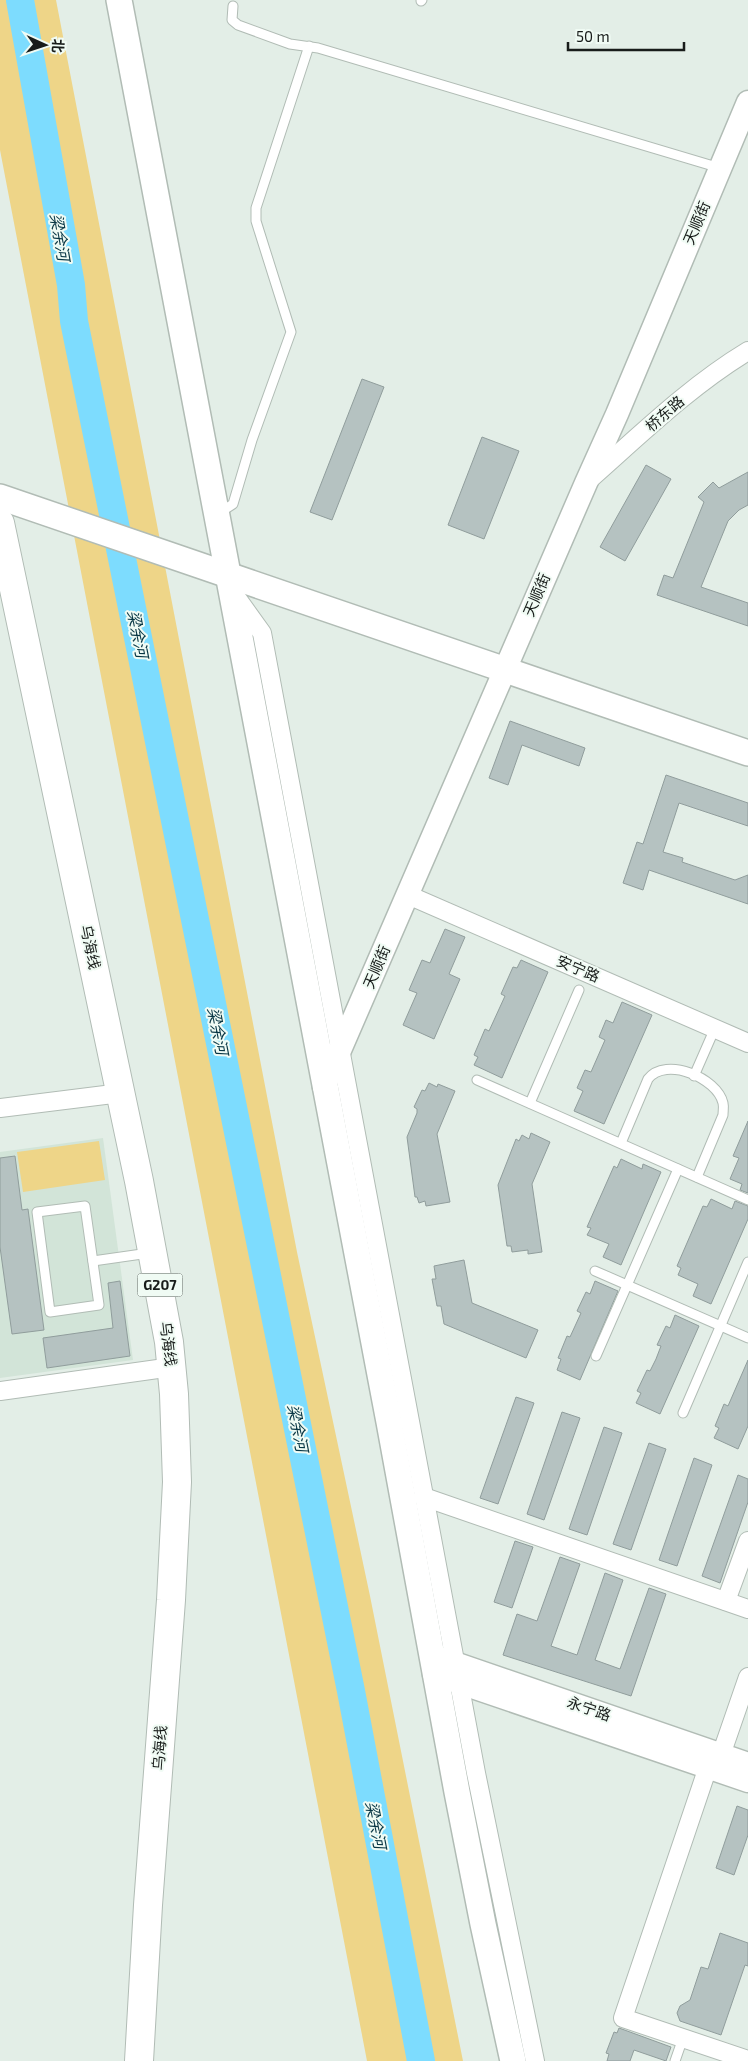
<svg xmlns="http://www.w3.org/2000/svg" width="748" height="2061" font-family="'Exo 2','Noto Sans SC',sans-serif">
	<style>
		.built { fill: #d2e4d8 }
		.green { fill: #eed588 }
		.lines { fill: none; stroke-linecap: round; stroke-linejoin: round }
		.river { stroke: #7ddcfe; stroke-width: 28 }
		.building { fill: #b5c2c1; stroke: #909d9c }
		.service-casing { stroke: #b1bcb5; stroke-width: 11 }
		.minor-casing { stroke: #b1bcb5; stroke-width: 20 }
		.tertiary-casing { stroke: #b1bcb5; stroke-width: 25 }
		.secondary-casing { stroke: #b1bcb5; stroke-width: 28 }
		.trunk-casing { stroke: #b1bcb5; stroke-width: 30 }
		.service { stroke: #fff; stroke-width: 9 }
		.minor { stroke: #fff; stroke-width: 18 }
		.tertiary { stroke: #fff; stroke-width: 22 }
		.secondary { stroke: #fff; stroke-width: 25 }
		.trunk { stroke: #fff; stroke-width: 28 }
		.labels { text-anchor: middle; stroke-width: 4; stroke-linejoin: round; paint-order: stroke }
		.shield { fill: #f0fbf4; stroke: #595f5b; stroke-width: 1 }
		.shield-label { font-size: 14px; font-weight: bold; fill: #181c1a }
		.street-label { font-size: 15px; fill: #181c1a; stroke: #f0fbf4 }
		.water-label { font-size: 16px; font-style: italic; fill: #083644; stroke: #f0fbf4 }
	</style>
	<rect width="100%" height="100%" fill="#e3eee7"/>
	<!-- built -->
	<path class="built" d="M 103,1138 L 133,1360 L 0,1378 L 0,1152 Z"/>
	<!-- green -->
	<g class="green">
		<path d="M 0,0 L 56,0 L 297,1252 L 370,1596 L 463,2061 L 367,2061 L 0,150 Z"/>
		<path d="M 99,1141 L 105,1180 L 23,1192 L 17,1152 Z"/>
	</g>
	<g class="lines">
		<!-- river -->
		<path class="river" d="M 20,0 L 71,285 L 74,321 L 351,1691 L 421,2061"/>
	</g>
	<!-- building -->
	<g class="building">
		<path d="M 362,379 L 384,387 L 332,520 L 310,512 Z"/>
		<path d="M 482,437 L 519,451 L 484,539 L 448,525 Z"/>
		<path d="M 646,465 L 671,479 L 625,561 L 600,547 Z"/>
		<path d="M 748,472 L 748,505 L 739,510 L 728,521 L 701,587 L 748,603 L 748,626 L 657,595 L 664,575 L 673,578 L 704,502 L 698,497 L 713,482 L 719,488 Z"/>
		<path d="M 510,721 L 585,748 L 579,766 L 522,745 L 508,785 L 489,778 Z"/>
		<path d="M 666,775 L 748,803 L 748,826 L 679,803 L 663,852 L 683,858 L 682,862 L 735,880 L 748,875 L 748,904 L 649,870 L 643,890 L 623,883 L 637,842 L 643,844 Z"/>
		<path d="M 445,929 L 465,937 L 449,974 L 460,979 L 434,1039 L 403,1025 L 417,993 L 409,990 L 422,960 L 430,963 Z"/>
		<path d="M 521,960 L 548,972 L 502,1078 L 474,1065 L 478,1057 L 474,1055 L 485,1029 L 489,1031 L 505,996 L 501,994 L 513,967 L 517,968 Z"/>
		<path d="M 622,1002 L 652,1015 L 604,1124 L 574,1111 L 583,1091 L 577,1088 L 585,1070 L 591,1072 L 605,1040 L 599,1037 L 606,1020 L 613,1023 Z"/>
		<path d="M 429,1083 L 437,1087 L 438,1084 L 455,1091 L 437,1134 L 450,1202 L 426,1206 L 425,1201 L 419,1203 L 417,1197 L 415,1197 L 407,1137 L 417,1113 L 417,1109 L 414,1107 L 422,1090 L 425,1091 Z"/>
		<path d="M 748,1121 L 748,1193 L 740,1190 L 742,1184 L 730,1179 L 739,1158 L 733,1156 Z"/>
		<path d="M 531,1133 L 550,1142 L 532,1184 L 542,1252 L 528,1254 L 528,1250 L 512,1252 L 511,1246 L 507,1246 L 498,1185 L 516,1139 L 519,1141 L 522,1135 L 529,1139 Z"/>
		<path d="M 15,1156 L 22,1210 L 28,1209 L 44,1330 L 12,1334 L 0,1247 L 0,1158 Z"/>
		<path d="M 621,1159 L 642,1169 L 643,1164 L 661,1172 L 621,1265 L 603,1257 L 609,1244 L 587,1235 L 591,1228 L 587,1227 L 614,1166 L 617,1168 Z"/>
		<path d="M 711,1199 L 732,1209 L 735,1201 L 748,1206 L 748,1219 L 711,1304 L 693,1296 L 698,1284 L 678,1275 L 681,1268 L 677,1266 L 703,1206 L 707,1207 Z"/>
		<path d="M 464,1260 L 472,1303 L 538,1330 L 526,1358 L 444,1324 L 441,1306 L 437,1306 L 432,1279 L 436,1279 L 434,1266 Z"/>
		<path d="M 120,1281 L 130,1356 L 47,1368 L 43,1338 L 113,1328 L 108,1283 Z"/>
		<path d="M 595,1281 L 618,1291 L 580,1380 L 557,1370 L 561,1359 L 558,1358 L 567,1336 L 570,1337 L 581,1313 L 577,1311 L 586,1292 L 590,1294 Z"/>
		<path d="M 675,1315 L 699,1326 L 660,1414 L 636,1403 L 641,1393 L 637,1391 L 647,1370 L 650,1371 L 656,1359 L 661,1346 L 657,1345 L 666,1326 L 670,1328 Z"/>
		<path d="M 748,1360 L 748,1426 L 738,1449 L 714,1438 L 719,1428 L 715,1426 L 724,1404 L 728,1406 Z"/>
		<path d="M 516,1397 L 534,1403 L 498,1504 L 480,1498 Z"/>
		<path d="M 562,1412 L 580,1418 L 544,1520 L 527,1514 Z"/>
		<path d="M 604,1427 L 622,1433 L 587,1535 L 569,1529 Z"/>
		<path d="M 649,1443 L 666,1449 L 631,1550 L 613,1544 Z"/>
		<path d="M 694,1458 L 712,1465 L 677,1566 L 659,1560 Z"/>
		<path d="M 738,1475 L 748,1479 L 748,1502 L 720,1583 L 702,1576 Z"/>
		<path d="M 515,1541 L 533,1547 L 512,1608 L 494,1602 Z"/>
		<path d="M 560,1557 L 580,1564 L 551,1646 L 577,1655 L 605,1573 L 623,1580 L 595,1660 L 620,1669 L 649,1588 L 666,1594 L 631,1696 L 503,1655 L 517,1614 L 537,1621 Z"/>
		<path d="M 737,1806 L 748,1810 L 748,1835 L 734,1875 L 716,1868 Z"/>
		<path d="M 720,1933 L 748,1943 L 748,1966 L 745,1965 L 721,2035 L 680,2021 L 677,2013 L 680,2006 L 690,2000 L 701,1967 L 708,1969 Z"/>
		<path d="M 619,2028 L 671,2047 L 666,2061 L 634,2050 L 630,2061 L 607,2061 L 609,2054 L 606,2053 L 614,2032 L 617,2033 Z"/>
	</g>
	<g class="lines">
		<defs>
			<g id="service">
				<path d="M 421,1 L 422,0"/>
				<path d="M 233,6 L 232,20 L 238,25 L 290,44 L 318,48 L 720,168"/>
				<path d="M 219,513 L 233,504 L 252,440 L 291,332 L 256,221 L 256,208 L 309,46"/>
				<path d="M 694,1076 L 715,1028"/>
				<path d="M 477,1080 L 748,1200"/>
				<path d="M 530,1103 L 579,990"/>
				<path d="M 621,1143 L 648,1079 C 666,1056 717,1078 723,1103 C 724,1107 723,1111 723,1115 L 697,1177"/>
				<path d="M 85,1206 L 99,1305 L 50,1312 L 37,1212 Z"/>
				<path d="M 93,1261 L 149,1253"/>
				<path d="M 595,1271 L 748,1338"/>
				<path d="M 596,1356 L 678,1169"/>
				<path d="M 683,1413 L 748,1262"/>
				<path d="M 675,2061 L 683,2038"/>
			</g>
			<g id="minor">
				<path d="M 589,480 C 640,435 690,386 748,351"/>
				<path d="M 234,594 L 262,633 L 476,1773 L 535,2061"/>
				<path d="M 408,895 L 748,1043"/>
				<path d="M 0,1108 L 121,1093"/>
				<path d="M 0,1391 L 172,1367"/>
				<path d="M 424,1497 L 748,1609"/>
				<path d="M 726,1601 L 748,1541"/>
				<path d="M 721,1755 L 748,1677"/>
				<path d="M 708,1767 L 623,2018 L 748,2060"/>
			</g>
			<g id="tertiary">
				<path d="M 324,1087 L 586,483 L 617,414 L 748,102"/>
				<path d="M 431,1655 L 748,1764"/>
				<path d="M 434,1674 L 748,1781"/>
			</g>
			<g id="secondary">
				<path d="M 119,0 L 389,1422 L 457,1792 L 483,1924 L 513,2061"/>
				<path d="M 0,497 L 748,753"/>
			</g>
			<path id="trunk" d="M 0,523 L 139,1181 L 169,1342 L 174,1394 L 177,1482 L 171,1600 L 148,1905 L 139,2061"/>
		</defs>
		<!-- service casing -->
		<use href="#service" class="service-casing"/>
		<!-- minor casing -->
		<use href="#minor" class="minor-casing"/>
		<!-- tertiary casing -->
		<use href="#tertiary" class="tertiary-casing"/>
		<!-- secondary casing -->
		<use href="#secondary" class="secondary-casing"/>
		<!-- trunk casing -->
		<use href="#trunk" class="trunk-casing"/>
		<!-- service -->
		<use href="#service" class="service"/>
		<!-- minor -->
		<use href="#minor" class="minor"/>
		<!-- tertiary -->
		<use href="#tertiary" class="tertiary"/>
		<!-- secondary -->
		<use href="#secondary" class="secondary"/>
		<!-- trunk -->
		<use href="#trunk" class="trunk"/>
	</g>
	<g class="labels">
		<!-- shield labels -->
		<rect class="shield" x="137.5" y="1273.5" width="45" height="23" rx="4"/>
		<g class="shield-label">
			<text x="160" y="1290">G207</text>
		</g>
		<!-- street labels -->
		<g class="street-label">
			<text transform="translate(697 223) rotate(-67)" y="5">天顺街</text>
			<text transform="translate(665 414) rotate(-41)" y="5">桥东路</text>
			<text transform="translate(537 595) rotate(-67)" y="5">天顺街</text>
			<text transform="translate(90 947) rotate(78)" y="5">乌海线</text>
			<text transform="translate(377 967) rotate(-67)" y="5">天顺街</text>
			<text transform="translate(578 969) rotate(23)" y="5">安宁路</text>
			<text transform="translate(168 1344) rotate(83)" y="5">乌海线</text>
			<text transform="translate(589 1709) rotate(19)" y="5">永宁路</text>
			<text transform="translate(160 1748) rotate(-86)" y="5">乌海线</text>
		</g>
		<!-- water labels -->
		<g class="water-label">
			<text transform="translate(60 237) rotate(80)" y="6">梁余河</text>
			<text transform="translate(138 634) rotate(79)" y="6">梁余河</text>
			<text transform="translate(218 1031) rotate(79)" y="6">梁余河</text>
			<text transform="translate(298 1428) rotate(79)" y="6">梁余河</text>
			<text transform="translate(376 1825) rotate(79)" y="6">梁余河</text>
		</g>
	</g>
	<!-- north arrow -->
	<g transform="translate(45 45) rotate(93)" stroke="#f0fbf4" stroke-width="4" paint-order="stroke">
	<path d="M0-4L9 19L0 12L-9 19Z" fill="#181c1a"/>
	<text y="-8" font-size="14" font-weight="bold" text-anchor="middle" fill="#181c1a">北</text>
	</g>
	<!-- scale -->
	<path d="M568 42v8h116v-8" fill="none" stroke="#181c1a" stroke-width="2.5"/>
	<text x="576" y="42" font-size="15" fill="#181c1a" stroke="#f0fbf4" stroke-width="4" paint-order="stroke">50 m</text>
</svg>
